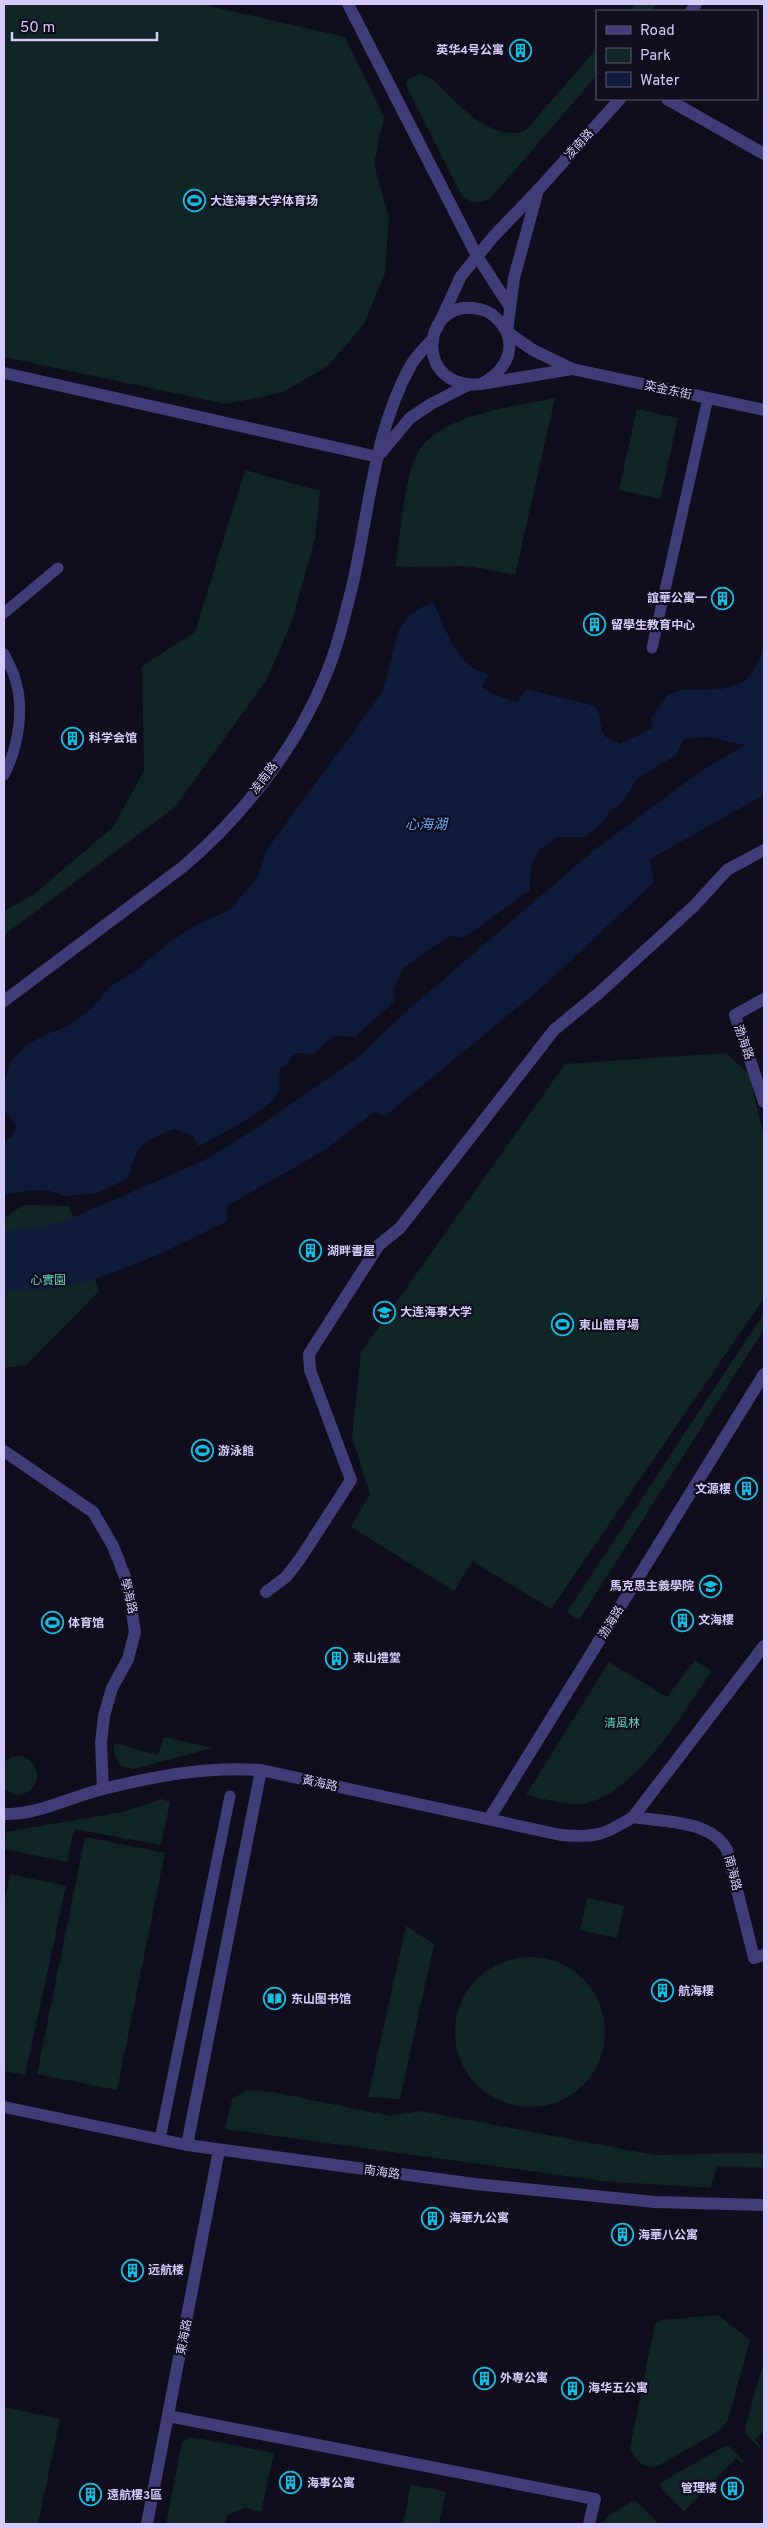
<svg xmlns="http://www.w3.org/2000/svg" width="768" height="2528" font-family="Overpass,'Noto Sans SC',sans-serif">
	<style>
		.green { fill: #102525 }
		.water { fill: #0e1b3a }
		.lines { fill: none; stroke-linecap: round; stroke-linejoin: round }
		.pedestrian { stroke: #413b77; stroke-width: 11 }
		.minor { stroke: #413b77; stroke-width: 12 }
		.labels { text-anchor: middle; stroke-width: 4.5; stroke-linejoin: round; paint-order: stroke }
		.poi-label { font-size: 12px; font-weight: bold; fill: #d4cbfb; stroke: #100d1c; text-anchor: start }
		.street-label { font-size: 12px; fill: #d4cbfb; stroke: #100d1c }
		.park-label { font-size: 12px; fill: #5ed4bf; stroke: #100d1c }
		.water-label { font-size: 14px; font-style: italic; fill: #61a6f3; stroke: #100d1c }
	</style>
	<rect width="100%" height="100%" fill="#100d1c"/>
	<!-- green -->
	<g class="green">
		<path d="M 4,4 L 201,4 L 345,37 L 384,117 L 374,164 L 389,218 L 385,273 L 364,324 L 328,366 L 281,393 L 226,404 L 4,357 Z"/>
		<path d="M 635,4 L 657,4 L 651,11 L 629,11 Z"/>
		<path d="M 597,48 L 597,75 L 490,199 C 477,204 472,205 461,194 L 406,85 L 408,79 L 421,74 L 431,78 C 456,101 488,142 525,131 Z"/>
		<path d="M 555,398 L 515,575 L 469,566 L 395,567 C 400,538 404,479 417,454 C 438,414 514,407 555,398 Z"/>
		<path d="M 637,409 L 678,418 L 660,499 L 619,490 Z"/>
		<path d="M 245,470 L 320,491 L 315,538 L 292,621 L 267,679 L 175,807 L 4,935 L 4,911 L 33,895 L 113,827 L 144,771 L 142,666 L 195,632 Z"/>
		<path d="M 726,1053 L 749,1074 L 764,1137 L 764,1298 L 551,1609 L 472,1561 L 454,1591 L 351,1527 L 370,1494 L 352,1437 L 361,1352 L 565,1064 Z"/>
		<path d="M 23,1205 L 69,1206 L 99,1291 L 26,1365 L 4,1368 L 4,1218 Z"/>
		<path d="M 764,1313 L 764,1329 L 579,1620 L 567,1612 Z"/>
		<path d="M 695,1660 L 712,1671 C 684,1711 632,1801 579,1804 C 562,1805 542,1798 526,1795 L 609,1662 L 667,1697 Z"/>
		<path d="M 164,1737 L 213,1748 L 133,1769 L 120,1765 L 114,1754 L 114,1743 L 158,1755 Z"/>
		<path d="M 23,1756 C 45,1766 40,1794 16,1795 L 4,1789 L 4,1762 L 11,1757 Z"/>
		<path d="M 162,1799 L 170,1802 L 161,1845 L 74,1829 L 67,1862 L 4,1849 L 6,1832 L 122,1812 Z"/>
		<path d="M 85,1837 L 165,1853 L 117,2090 L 37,2074 Z"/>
		<path d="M 10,1874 L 66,1886 L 25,2075 L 4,2071 L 4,1904 Z"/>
		<path d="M 587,1898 L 624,1906 L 617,1938 L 580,1930 Z"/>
		<path d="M 406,1926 L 434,1944 L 400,2099 L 368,2097 Z"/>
		<circle cx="530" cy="2032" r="75"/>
		<path d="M 248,2090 L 273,2092 L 390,2116 L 420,2111 L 655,2155 L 764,2153 L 764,2168 L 717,2166 L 711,2188 L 602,2181 L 225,2129 L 232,2099 Z"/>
		<path d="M 718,2315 L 750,2340 L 728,2420 L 719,2431 L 658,2466 C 643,2469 636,2461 630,2448 L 655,2324 L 662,2320 Z"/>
		<path d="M 764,2360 L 764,2430 L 755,2440 L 761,2447 L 759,2448 L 746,2434 L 746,2425 Z"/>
		<path d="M 4,2407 L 60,2419 L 38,2524 L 4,2524 Z"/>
		<path d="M 191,2437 L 274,2453 L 261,2512 L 245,2508 L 227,2515 L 225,2524 L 166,2524 L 182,2442 Z"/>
		<path d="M 725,2446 L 730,2447 L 744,2462 L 742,2464 L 736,2458 L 684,2511 L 660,2487 L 660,2483 Z"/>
		<path d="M 411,2484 L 446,2492 L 439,2524 L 403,2524 Z"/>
		<path d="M 632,2501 L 636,2501 L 659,2524 L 603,2524 L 607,2517 Z"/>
	</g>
	<!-- water -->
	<path class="water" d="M 434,603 C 442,622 455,656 473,668 C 478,671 484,672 489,674 L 482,686 L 493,694 L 517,702 L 526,689 L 595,706 C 602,715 598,728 606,737 C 609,740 616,741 620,744 L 653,728 L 651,719 L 668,694 L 681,690 L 721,689 L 744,682 L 754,670 L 764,648 L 764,795 L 650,859 L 654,882 L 546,984 L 384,1117 L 375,1111 L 325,1150 L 227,1206 L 227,1221 C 169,1250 108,1282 42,1290 C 30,1291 16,1290 4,1289 L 4,1232 L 60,1223 L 203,1161 L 252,1131 L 357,1058 L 409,1009 L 593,851 L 699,772 L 745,745 L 706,737 L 684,739 L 676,755 L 637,779 L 623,802 L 609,812 L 604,821 L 585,837 L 558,837 L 540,849 L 531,867 L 530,890 L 464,938 L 449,936 L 402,969 L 394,989 L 395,1001 L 355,1037 L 333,1036 L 314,1054 L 294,1053 L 287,1064 L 280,1069 C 279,1076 280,1085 278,1092 C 275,1107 214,1139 198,1146 L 193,1136 L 174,1129 C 141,1142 137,1145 128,1179 L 93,1194 L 63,1196 L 50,1191 L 32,1190 L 4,1195 L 4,1142 L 12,1137 L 16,1125 L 4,1110 L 4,1086 L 10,1062 L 24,1047 L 46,1034 L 66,1027 L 90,1010 L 111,986 L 137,970 L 168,943 L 198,924 L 230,910 L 258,876 L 266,851 L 383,691 L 398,632 L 407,617 L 424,606 Z"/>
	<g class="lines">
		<!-- pedestrian -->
		<g class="pedestrian">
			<path d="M 4,613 L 58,568"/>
			<path d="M 652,648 L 708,398"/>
			<path d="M 4,654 C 8,662 13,670 15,679 C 25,708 18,748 4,775"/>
			<path d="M 160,2139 L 230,1796"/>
		</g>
		<!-- minor -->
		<g class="minor">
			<path d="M 348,4 L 477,256 L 510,307"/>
			<path d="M 691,11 L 696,4"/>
			<path d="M 667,99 L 764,154"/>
			<path d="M 538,190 L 620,99"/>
			<path d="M 437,328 L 461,276 L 493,237 L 538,190 L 514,278 L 507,332 L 533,350 L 572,369 L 481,384 C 416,391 419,304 473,308 C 481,309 489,311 495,317 C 521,340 509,370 481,384"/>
			<path d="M 572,369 L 764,410"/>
			<path d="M 4,373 L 378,457"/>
			<path d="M 381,453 L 410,418 L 431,404 L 468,385"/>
			<path d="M 764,999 L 735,1015 L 764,1102"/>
			<path d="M 4,1001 L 184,866 C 242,816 296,749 325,677 C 338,647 345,614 353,583 C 369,511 374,431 411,365 C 416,356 425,347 433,339"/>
			<path d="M 4,1451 L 93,1512 L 113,1546 L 127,1582 L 135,1632 L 128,1659 L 112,1688 L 104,1716 L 101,1743 L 103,1789"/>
			<path d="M 266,1592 L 286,1577 L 300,1559 L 351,1480 L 310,1370 L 309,1354 L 379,1245 L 400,1228 L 554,1030 L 599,993 L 695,905 L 727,870 L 764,850"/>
			<path d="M 4,1814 C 38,1815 70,1797 103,1789 C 156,1776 207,1766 261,1770 L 561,1835 C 596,1838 604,1835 633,1817 L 764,1646"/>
			<path d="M 633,1817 C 664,1822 711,1820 727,1850 L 754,1958 L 764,1955"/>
			<path d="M 489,1819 L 764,1374"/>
			<path d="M 4,2107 L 187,2145 L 475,2184 L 655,2202 L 764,2205"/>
			<path d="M 187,2145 L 261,1770"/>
			<path d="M 168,2416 L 595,2499 L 589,2524"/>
			<path d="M 147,2524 L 219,2150"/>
		</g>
	</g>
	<!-- icons -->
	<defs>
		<symbol id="building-ring" viewBox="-11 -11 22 22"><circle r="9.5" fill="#100d1c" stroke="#11bfe1" stroke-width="1.5"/><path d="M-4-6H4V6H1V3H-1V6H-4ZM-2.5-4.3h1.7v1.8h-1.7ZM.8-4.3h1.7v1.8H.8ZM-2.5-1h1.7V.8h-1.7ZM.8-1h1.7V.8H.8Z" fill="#11bfe1"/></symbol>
		<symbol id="stadium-ring" viewBox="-11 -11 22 22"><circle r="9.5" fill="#100d1c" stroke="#11bfe1" stroke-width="1.5"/><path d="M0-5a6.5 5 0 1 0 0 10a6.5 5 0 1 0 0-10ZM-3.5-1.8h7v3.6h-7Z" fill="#11bfe1"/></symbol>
		<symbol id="university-ring" viewBox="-11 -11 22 22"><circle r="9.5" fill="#100d1c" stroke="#11bfe1" stroke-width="1.5"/><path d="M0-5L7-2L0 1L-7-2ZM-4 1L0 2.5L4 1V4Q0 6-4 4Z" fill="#11bfe1"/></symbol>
		<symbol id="library-ring" viewBox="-11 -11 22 22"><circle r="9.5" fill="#100d1c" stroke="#11bfe1" stroke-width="1.5"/><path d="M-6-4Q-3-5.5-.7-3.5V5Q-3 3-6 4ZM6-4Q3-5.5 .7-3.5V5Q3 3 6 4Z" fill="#11bfe1"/></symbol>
	</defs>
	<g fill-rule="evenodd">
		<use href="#building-ring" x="508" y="38" width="25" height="25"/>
		<use href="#stadium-ring" x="182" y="188" width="25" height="25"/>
		<use href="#building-ring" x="710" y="586" width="25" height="25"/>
		<use href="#building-ring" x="582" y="612" width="25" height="25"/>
		<use href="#building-ring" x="60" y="726" width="25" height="25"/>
		<use href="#building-ring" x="298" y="1238" width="25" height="25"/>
		<use href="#university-ring" x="372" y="1300" width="25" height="25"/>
		<use href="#stadium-ring" x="550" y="1312" width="25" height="25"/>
		<use href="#stadium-ring" x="190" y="1438" width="25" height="25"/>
		<use href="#building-ring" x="734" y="1476" width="25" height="25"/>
		<use href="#university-ring" x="698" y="1574" width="25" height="25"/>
		<use href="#building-ring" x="670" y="1608" width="25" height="25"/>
		<use href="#stadium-ring" x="40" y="1610" width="25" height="25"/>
		<use href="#building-ring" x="324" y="1646" width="25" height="25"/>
		<use href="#building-ring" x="650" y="1978" width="25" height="25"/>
		<use href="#library-ring" x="262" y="1986" width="25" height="25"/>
		<use href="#building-ring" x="420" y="2206" width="25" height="25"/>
		<use href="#building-ring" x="610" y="2222" width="25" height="25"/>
		<use href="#building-ring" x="120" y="2258" width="25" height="25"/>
		<use href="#building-ring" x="472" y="2366" width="25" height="25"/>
		<use href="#building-ring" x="560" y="2376" width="25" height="25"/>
		<use href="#building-ring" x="278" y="2470" width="25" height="25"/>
		<use href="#building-ring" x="720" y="2476" width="25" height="25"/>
		<use href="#building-ring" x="78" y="2482" width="25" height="25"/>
	</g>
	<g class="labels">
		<!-- poi labels -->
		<g class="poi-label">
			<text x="504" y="54" text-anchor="end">英华4号公寓</text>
			<text x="210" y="205">大连海事大学体育场</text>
			<text x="707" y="602" text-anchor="end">誼華公寓一</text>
			<text x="611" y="629">留學生教育中心</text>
			<text x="89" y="742">科学会馆</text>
			<text x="327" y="1255">湖畔書屋</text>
			<text x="400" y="1316">大连海事大学</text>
			<text x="579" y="1329">東山體育場</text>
			<text x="218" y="1455">游泳館</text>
			<text x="731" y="1493" text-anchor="end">文源樓</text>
			<text x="694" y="1590" text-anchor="end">馬克思主義學院</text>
			<text x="698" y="1624">文海樓</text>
			<text x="68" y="1627">体育馆</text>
			<text x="353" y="1662">東山禮堂</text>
			<text x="678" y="1995">航海樓</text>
			<text x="291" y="2003">东山图书馆</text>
			<text x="449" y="2222">海華九公寓</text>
			<text x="638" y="2239">海華八公寓</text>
			<text x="148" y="2274">远航楼</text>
			<text x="500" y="2382">外專公寓</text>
			<text x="588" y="2392">海华五公寓</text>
			<text x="307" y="2487">海事公寓</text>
			<text x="717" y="2492" text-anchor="end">管理楼</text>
			<text x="107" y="2499">遠航樓3區</text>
		</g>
		<!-- street labels -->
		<g class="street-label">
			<text transform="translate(579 144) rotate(-48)" y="4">凌南路</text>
			<text transform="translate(668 390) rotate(12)" y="4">栾金东街</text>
			<text transform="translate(264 778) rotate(-53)" y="4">凌南路</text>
			<text transform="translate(744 1042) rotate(71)" y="4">渤海路</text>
			<text transform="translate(129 1596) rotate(77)" y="4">學海路</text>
			<text transform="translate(611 1622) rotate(-58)" y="4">渤海路</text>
			<text transform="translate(320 1783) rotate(12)" y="4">黃海路</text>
			<text transform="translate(733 1873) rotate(76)" y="4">南海路</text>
			<text transform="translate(382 2172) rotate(8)" y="4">南海路</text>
			<text transform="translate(184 2337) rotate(-79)" y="4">東海路</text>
		</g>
		<!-- park labels -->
		<g class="park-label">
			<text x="48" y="1284">心實園</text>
			<text x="622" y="1727">清風林</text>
		</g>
		<!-- water labels -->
		<g class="water-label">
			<text x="426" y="829">心海湖</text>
		</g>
	</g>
	<!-- border -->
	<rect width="768" height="2528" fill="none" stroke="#d4cbfb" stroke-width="10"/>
	<!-- legend -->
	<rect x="596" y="10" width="162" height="90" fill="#100d1c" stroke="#5e5975"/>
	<rect x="606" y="26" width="25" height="8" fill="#413b77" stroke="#5e5975"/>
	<text x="640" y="35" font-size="15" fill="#d4cbfb">Road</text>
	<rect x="606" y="48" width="25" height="15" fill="#102525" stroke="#5e5975"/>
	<text x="640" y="60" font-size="15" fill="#d4cbfb">Park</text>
	<rect x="606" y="72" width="25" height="15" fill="#0e1b3a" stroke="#5e5975"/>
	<text x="640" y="85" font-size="15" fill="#d4cbfb">Water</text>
	<!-- scale -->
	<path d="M12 32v8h145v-8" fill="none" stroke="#d4cbfb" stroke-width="2.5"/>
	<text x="20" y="32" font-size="15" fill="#d4cbfb" stroke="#100d1c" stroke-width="4" paint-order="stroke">50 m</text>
</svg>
